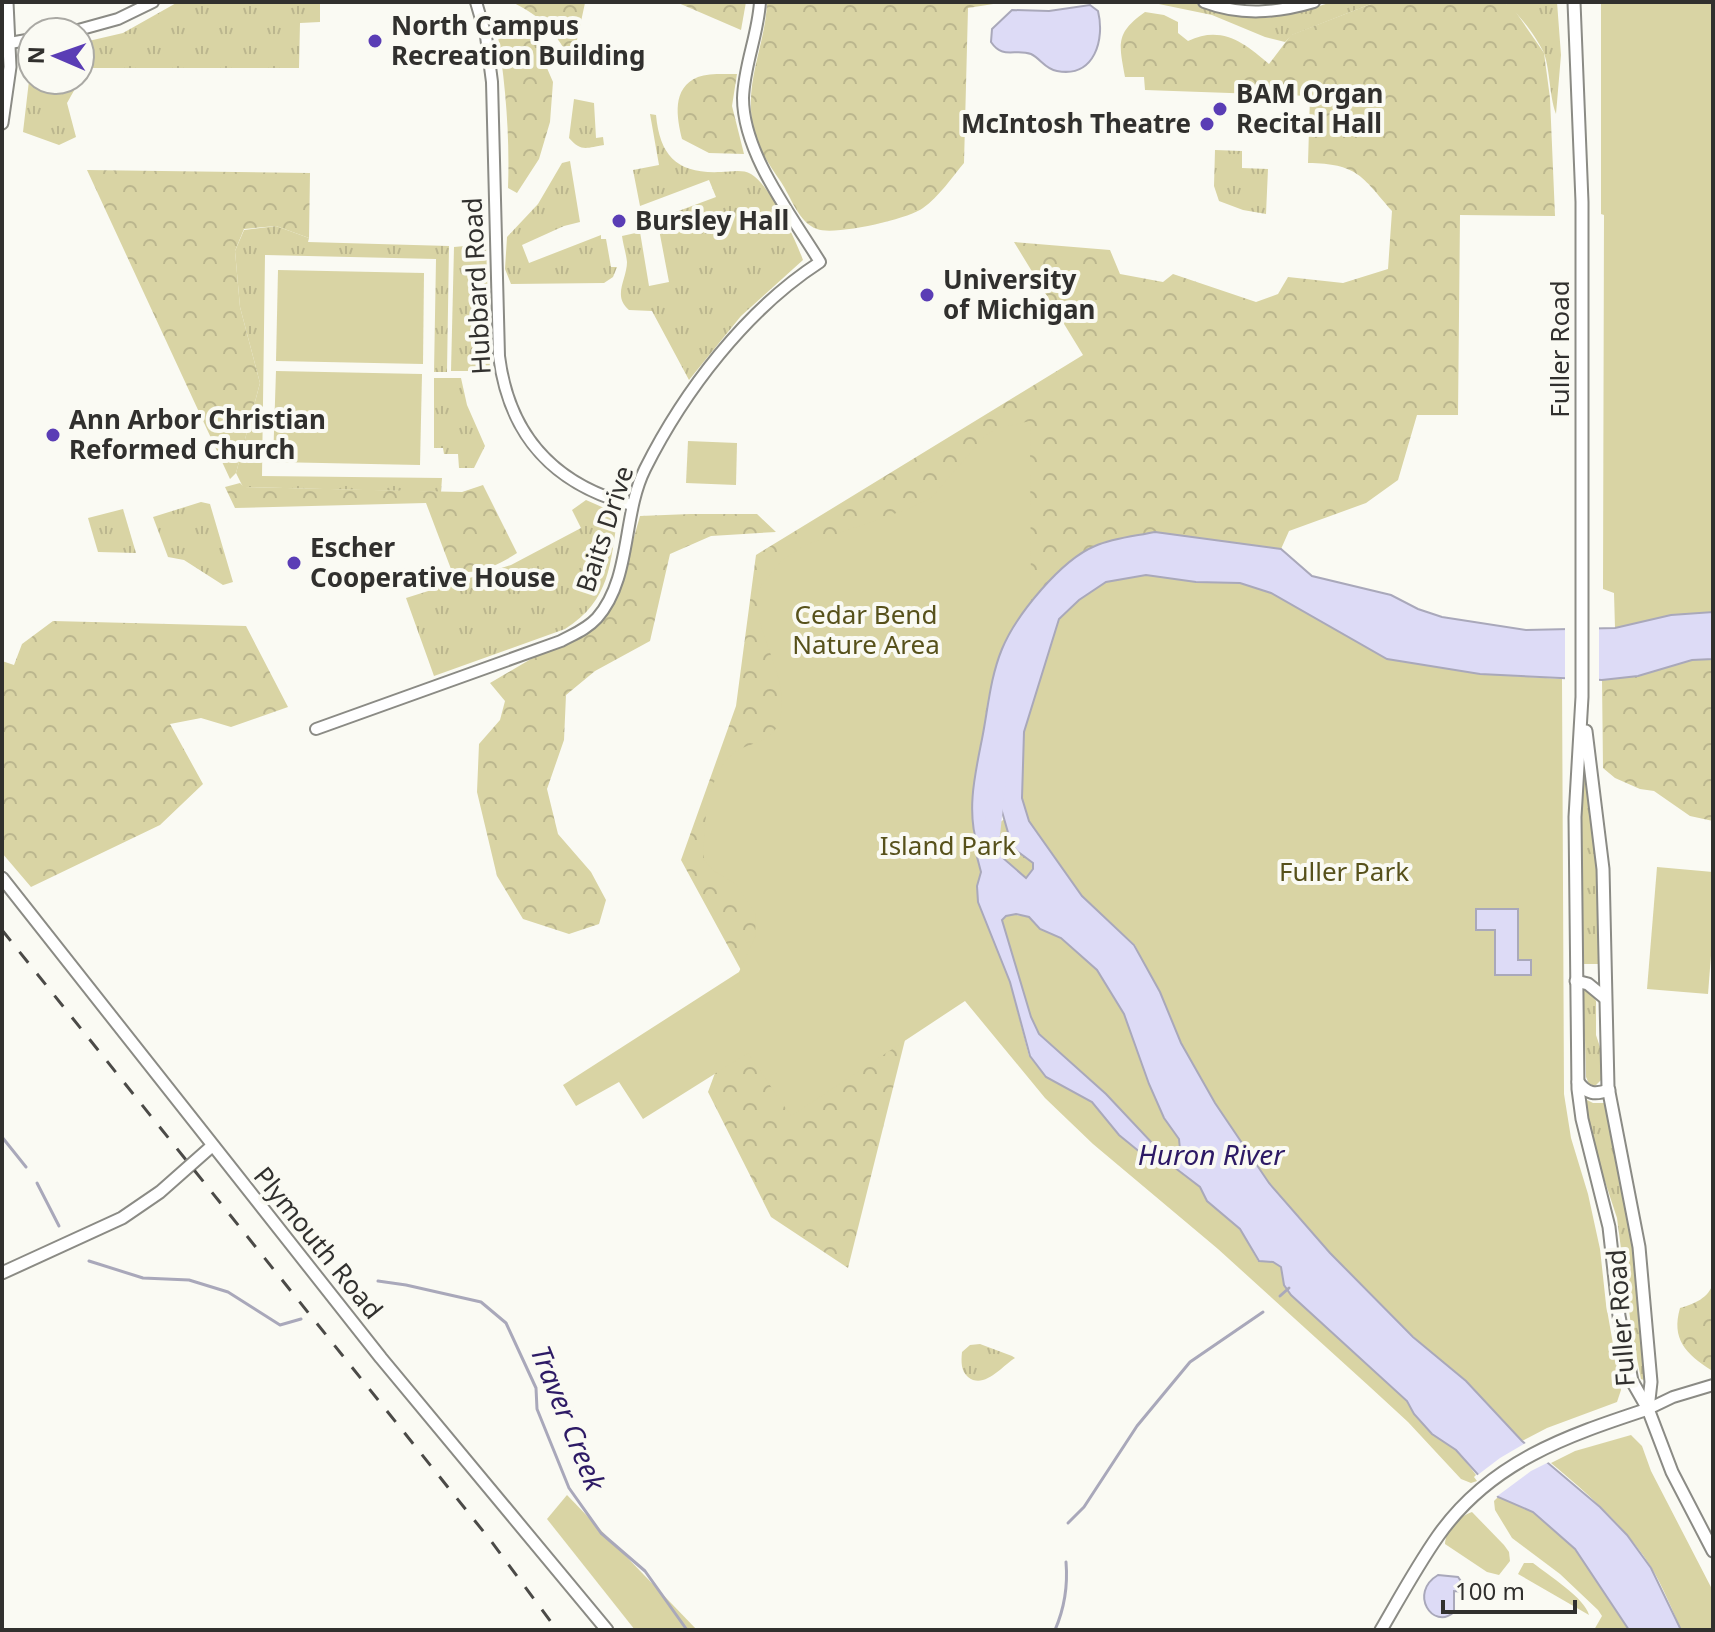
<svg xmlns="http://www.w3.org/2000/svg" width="1715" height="1632" font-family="'Noto Sans',sans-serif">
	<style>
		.grass { fill: url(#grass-tufts) }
		.forest { fill: url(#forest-crowns) }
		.park { fill: #d9d4a4 }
		.water { fill: #dddbf6; stroke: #a9a8ba; stroke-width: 2; fill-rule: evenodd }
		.pier { fill: #fafaf3 }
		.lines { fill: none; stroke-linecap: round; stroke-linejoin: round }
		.stream { stroke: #a9a8ba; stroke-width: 3 }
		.river { stroke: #dddbf6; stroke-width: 16 }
		.tertiary-casing { stroke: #8b8b85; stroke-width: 14 }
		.secondary-casing { stroke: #8b8b85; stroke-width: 15 }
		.tertiary { stroke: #fff; stroke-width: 10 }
		.secondary { stroke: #fff; stroke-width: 11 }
		.rail { stroke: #4b4a47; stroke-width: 3; stroke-dasharray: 14 14; stroke-linecap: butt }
		.poi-dot { fill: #5a3db5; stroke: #fafaf3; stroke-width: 3 }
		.labels { text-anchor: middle; stroke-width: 8; stroke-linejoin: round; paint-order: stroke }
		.poi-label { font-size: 26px; font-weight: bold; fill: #31302e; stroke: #fafaf3; text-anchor: start }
		.street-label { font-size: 26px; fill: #31302e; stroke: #fafaf3 }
		.park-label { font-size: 26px; fill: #57511b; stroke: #fafaf3 }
		.water-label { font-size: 28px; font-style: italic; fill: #2d1a65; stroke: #fafaf3 }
	</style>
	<defs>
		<pattern id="grass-tufts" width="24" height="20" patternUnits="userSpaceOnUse" patternTransform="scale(2)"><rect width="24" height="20" fill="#d9d4a4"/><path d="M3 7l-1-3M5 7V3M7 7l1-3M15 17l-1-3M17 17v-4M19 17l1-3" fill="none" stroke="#bbb68e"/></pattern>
		<pattern id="forest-crowns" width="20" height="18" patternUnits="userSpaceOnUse" patternTransform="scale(2)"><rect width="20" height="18" fill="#d9d4a4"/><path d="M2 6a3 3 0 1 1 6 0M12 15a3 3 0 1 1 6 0" fill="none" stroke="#bbb68e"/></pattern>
	</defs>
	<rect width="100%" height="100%" fill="#fafaf3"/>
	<!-- grass -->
	<g class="grass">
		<path d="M 178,2 L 320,2 L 320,22 L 300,23 L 299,68 L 86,68 L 80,79 L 80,43 L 123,33 Z"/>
		<path d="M 1149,2 L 1192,2 L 1222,14 L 1266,18 L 1297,13 L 1332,2 L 1376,2 L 1292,35 L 1285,42 L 1265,37 L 1212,15 Z"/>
		<path d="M 1503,2 L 1557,2 L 1561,55 L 1556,114 C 1549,95 1550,66 1543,51 C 1535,35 1518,12 1503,2 Z"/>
		<path d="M 32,55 L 32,80 L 80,80 L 67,103 L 76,137 L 59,145 L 23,132 Z"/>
		<path d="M 574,99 L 594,103 L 596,138 L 603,137 L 604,145 C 586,148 581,152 569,138 Z"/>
		<path d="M 650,114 L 656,115 C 660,157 678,174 721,172 C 731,172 742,169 751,174 C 770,185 796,240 803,260 L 741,316 L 689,380 L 652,311 L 629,310 C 612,296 627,279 627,262 C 626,253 623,244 622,236 L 640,232 L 649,286 L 669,282 L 657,219 L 716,197 L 709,180 L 640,206 L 633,170 L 659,165 Z"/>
		<path d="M 1215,150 L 1242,151 L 1242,168 L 1268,169 L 1266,214 L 1243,210 L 1219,201 L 1214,186 Z"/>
		<path d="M 570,161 L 580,222 L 564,226 L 522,245 L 529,263 L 601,235 L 601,239 L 606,239 L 611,267 L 617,267 L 613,277 L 604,283 L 511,284 L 505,269 L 507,237 L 538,204 L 562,163 Z"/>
		<path d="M 276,226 L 309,238 L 308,242 L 449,246 L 447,372 L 434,372 L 436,259 L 265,255 L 262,476 L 442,478 L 441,492 L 243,487 L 236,473 L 260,383 L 240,307 L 235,251 L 244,230 Z"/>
		<path d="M 486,244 L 490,371 L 451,371 L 454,247 Z"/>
		<path d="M 434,378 L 461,378 L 467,405 L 485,446 L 474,468 L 459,468 L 458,454 L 444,454 L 443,448 L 434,448 Z"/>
		<path d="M 586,500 L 618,514 C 610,564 611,600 565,629 L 434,676 L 406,598 L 511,565 L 581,528 L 572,510 Z"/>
		<path d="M 201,502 L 210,504 L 233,582 L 223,585 L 184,560 L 168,557 L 153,517 Z"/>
		<path d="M 123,509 L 136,553 L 98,552 L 88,518 Z"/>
		<path d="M 1583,732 L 1586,775 L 1598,871 L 1599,964 L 1581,964 L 1580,785 Z"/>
		<path d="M 1582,989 L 1591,993 L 1596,1001 L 1596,1035 L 1600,1047 L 1602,1079 L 1595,1086 L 1589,1084 L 1586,1077 L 1585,1039 L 1581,1023 Z"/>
		<path d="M 1585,1099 L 1593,1103 L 1605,1103 L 1636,1263 L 1644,1380 L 1641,1379 L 1632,1333 L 1617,1218 L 1595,1151 Z"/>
		<path d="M 980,1344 L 1012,1356 L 1015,1358 C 1002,1366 984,1390 968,1377 C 961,1371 961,1362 962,1352 L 970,1345 Z"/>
	</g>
	<!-- forest -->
	<g class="forest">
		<path d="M 511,2 L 585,3 L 572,63 C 558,35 540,14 511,2 Z"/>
		<path d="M 676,2 L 746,2 L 741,30 Z"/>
		<path d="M 767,2 L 1006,2 L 968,8 L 964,163 C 952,177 939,197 923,208 C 909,219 834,236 817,229 C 799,223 791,197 781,182 C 765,159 752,139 751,110 C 749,72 766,39 767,2 Z"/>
		<path d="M 1376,2 L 1503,2 L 1513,8 L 1544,53 L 1550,98 L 1555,216 L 1460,215 L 1458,415 L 1417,415 L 1398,480 L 1366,503 L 1289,531 L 1281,549 L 1155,532 L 1062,568 L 1026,610 L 909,1024 L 848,1268 L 771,1217 L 708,1092 L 748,983 L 681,860 L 736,706 L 756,555 L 1083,355 L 1014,242 L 1110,250 L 1120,274 L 1163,282 L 1173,274 L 1256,302 L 1278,294 L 1288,277 L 1343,283 L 1388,269 L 1392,211 C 1361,175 1357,164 1308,163 L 1310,96 L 1145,90 L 1144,77 L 1125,77 C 1119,44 1115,33 1145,12 L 1164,15 L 1178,22 L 1178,33 L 1188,41 C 1221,25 1244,42 1269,64 L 1291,35 Z"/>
		<path d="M 502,17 L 513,21 L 537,45 L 553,82 L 550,122 L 539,159 L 517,193 L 508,188 C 510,132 505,79 496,24 Z"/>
		<path d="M 737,74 L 732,106 L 744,154 L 709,153 L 682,139 C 677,118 671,88 698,77 C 708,73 725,74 737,74 Z"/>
		<path d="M 87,170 L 310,173 L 309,238 L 276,226 L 244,229 L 235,251 L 240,307 L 260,383 L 236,473 L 230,479 Z"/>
		<path d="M 240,483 L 244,487 L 462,492 L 483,485 L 517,553 C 499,565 472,578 451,569 L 426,503 L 235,508 L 225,487 Z"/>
		<path d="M 690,514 L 757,514 L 776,532 L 711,536 L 670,554 L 650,641 L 595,671 L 566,695 L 564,740 L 547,789 L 558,834 L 591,872 L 606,900 L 599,924 L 569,934 L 523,919 L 497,876 L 477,792 L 479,744 L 500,720 L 505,701 L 490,683 L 536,656 L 592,629 L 617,597 L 640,516 Z"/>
		<path d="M 53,621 L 246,626 L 288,707 L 231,727 L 201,718 L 170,724 L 203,784 L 160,825 L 31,887 L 2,853 L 2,661 L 14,665 L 22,644 Z"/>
		<path d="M 1713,659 L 1713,821 L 1690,816 L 1654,791 L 1640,789 L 1615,778 L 1603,768 L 1602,680 L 1638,676 L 1692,660 Z"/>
		<path d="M 1006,818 L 1011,843 L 1017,851 L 1033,863 L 1033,869 L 1025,878 L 1003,858 L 996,825 Z"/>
		<path d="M 1713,1283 L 1713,1369 L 1711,1370 C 1686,1354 1671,1339 1680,1308 C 1694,1304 1709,1298 1713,1283 Z"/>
	</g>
	<!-- park -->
	<g class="park">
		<path d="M 1601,2 L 1713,2 L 1713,612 L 1671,615 L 1615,628 L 1614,593 L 1603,589 L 1604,215 L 1601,214 Z"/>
		<path d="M 278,270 L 424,273 L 423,364 L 276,361 Z"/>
		<path d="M 276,371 L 422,374 L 420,465 L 273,462 Z"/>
		<path d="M 1030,421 L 1031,604 L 989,692 L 973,785 L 974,837 L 978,847 L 976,853 L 981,872 L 977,886 L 1010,982 L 1029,1056 L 1046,1077 L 1092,1102 L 1119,1135 L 1141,1153 L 1174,1167 L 1200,1187 L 1207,1201 L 1240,1229 L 1258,1261 L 1273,1262 L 1281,1267 L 1284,1285 L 1291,1295 L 1407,1401 C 1420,1425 1436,1433 1456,1450 C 1463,1458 1470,1467 1476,1475 L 1474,1477 L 1477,1481 L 1471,1483 L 1461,1479 L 1408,1422 L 1370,1387 L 1218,1249 L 1093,1144 L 1045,1098 L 965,1001 L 791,1116 L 748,1053 L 643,1119 L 619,1082 L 576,1106 L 563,1085 L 739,972 L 755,937 L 756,914 L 736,884 L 714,871 L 704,860 C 703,827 707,772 735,752 C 751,742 772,743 779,722 C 793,680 753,635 757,591 L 780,562 L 805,545 L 908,509 L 931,498 L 984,437 L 995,429 Z"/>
		<path d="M 688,441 L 737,443 L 736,485 L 686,483 Z"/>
		<path d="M 1146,575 L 1196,582 L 1240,583 L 1271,593 L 1387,658 L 1480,674 L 1562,679 L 1564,1094 L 1571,1138 L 1588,1194 L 1600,1249 L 1606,1304 L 1621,1390 L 1617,1402 L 1547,1428 L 1522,1441 L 1466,1381 L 1436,1358 L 1390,1314 L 1330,1253 L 1269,1183 L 1215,1103 L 1181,1043 L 1135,945 L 1082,896 L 1029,821 L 1022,798 L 1024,732 L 1059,619 L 1079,600 L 1106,582 Z"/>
		<path d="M 1657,867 L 1713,872 L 1713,930 L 1708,994 L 1647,989 Z"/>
		<path d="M 1010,914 L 1029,917 L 1040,929 L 1061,938 L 1097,970 L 1124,1014 L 1149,1084 L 1164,1118 L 1179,1139 L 1180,1149 L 1177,1154 L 1169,1153 L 1153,1144 L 1039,1034 L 1031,1017 L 1002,920 Z"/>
		<path d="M 1631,1435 L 1642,1446 L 1651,1471 L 1713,1591 L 1713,1630 L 1681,1630 C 1672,1609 1663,1587 1651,1567 C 1626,1527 1587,1493 1551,1463 L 1575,1451 Z"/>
		<path d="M 567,1495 L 697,1630 L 635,1630 L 547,1519 Z"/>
		<path d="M 1498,1497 L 1533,1512 L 1575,1549 L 1629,1630 L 1594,1630 L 1602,1616 L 1598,1610 L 1560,1574 L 1512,1538 L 1495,1510 L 1494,1501 Z"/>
		<path d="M 1472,1512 L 1504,1545 L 1509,1552 L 1510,1561 L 1499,1575 L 1487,1572 L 1445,1544 C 1445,1531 1459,1516 1472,1512 Z"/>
		<path d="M 1524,1563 L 1533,1563 C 1548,1575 1585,1598 1589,1615 L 1518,1574 Z"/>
	</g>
	<!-- water -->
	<g class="water">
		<path d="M 1090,5 L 1098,11 C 1105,39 1095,78 1057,71 C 1045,69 1041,59 1031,54 C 1015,48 1003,60 991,42 L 992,29 L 1012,10 L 1049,11 Z"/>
		<path d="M 1155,532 L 1281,549 L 1312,576 L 1391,595 L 1418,609 L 1442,617 L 1526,630 L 1615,628 L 1671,615 L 1713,612 L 1713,659 L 1692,660 L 1638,676 L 1602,680 L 1480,674 L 1387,659 L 1271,593 L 1240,583 L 1196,582 L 1146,575 L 1106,582 L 1079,600 L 1059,619 L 1024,732 L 1022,798 L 1029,821 L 1082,896 L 1134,945 L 1160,992 L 1181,1043 L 1215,1103 L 1269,1183 L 1330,1253 L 1413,1337 L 1466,1381 L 1522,1441 L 1600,1507 L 1627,1535 L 1651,1568 L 1681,1630 L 1629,1630 L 1575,1549 L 1533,1512 L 1498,1497 L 1456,1450 L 1432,1434 L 1414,1414 L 1407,1401 L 1291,1295 L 1284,1285 L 1281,1267 L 1273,1262 L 1259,1261 L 1240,1229 L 1207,1201 L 1200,1187 L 1174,1167 L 1141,1153 L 1119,1135 L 1092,1102 L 1046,1077 L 1030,1056 L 1010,982 L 978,902 L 977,886 L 981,872 L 976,853 L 978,847 C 966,812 975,774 982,739 C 988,709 990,678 1002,649 C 1016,615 1061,560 1095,546 C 1113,538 1136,536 1155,532 ZM 997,794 L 1011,843 L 1017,851 L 1033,863 L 1033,869 L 1026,878 L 1003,858 L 992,807 ZM 1016,914 L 1029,917 L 1040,929 L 1061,938 L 1097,970 L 1124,1014 L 1149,1084 L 1164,1118 L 1179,1139 L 1180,1149 L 1178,1153 L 1168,1153 L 1153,1144 L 1106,1094 L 1039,1034 L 1031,1017 L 1002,920 L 1006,916 Z"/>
		<path d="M 1476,909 L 1518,909 L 1518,960 L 1531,960 L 1531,975 L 1495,975 L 1495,930 L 1476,930 Z"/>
		<path d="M 1438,1575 L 1458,1577 L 1465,1587 L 1463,1592 L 1454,1591 L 1454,1612 C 1433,1631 1408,1593 1438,1575 Z"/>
	</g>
	<!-- pier -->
	<g class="pier">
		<path d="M 1599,624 L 1599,684 L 1565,683 L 1565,625 Z"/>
		<path d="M 1529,1441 L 1553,1460 L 1531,1471 L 1496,1497 L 1475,1477 L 1500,1458 Z"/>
	</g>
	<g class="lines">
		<!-- stream -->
		<g class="stream">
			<path d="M 2,1137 L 26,1167"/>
			<path d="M 37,1183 L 59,1226"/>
			<path d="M 89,1261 L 143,1278 L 189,1280 L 228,1292 L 280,1325 L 301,1319"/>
			<path d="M 378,1281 L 406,1285 L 481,1302 L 506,1323 L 536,1388 L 537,1409 L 569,1488 L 601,1533 L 645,1571 L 687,1630"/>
			<path d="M 1280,1296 L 1289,1288"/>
			<path d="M 1068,1523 L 1084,1507 L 1137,1426 L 1190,1362 L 1263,1312"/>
			<path d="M 1055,1630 C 1065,1607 1068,1586 1066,1562"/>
		</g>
		<!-- river -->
		<path class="river" d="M 992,835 L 998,779"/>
		<defs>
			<g id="tertiary">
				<path d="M 476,2 L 486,36 L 492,82 L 499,356 C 509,436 555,485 632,505"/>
				<path d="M 1204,2 C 1241,16 1277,13 1314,2"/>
				<path d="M 71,32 L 118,19 L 153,2"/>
				<path d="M 10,43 L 32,39"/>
				<path d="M 316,729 L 561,641 C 574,634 587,629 597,618 C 632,578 622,515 645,469 C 684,391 746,310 820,262 C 792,216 743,154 743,98 C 744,65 758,35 760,2"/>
				<path d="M 1648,1409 L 1673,1397 L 1713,1385"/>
			</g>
			<g id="secondary">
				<path d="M 1574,2 L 1582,202 L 1582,697 L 1575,817 L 1578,1089 L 1582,1119 L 1609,1227 L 1619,1316 L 1632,1381 L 1648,1409 L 1672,1472 L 1713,1551"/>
				<path d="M 2,123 L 10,67 L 7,2"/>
				<path d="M 1586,731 L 1603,869 L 1608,1087 L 1639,1247 L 1651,1382 L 1648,1409"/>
				<path d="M 2,878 L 381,1358 L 607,1630"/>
				<path d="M 1576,981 L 1588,984 L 1605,998"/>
				<path d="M 1578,1082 C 1587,1094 1595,1095 1609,1090"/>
				<path d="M 2,1273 L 122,1218 L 160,1192 L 212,1146"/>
				<path d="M 1381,1630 C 1399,1599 1417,1566 1438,1536 C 1490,1462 1566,1436 1648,1409"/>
			</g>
		</defs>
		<!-- tertiary casing -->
		<use href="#tertiary" class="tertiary-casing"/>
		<!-- secondary casing -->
		<use href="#secondary" class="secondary-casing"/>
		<!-- tertiary -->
		<use href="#tertiary" class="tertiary"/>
		<!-- secondary -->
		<use href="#secondary" class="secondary"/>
		<!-- rail -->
		<path class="rail" d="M 2,930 L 491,1541 L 557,1630"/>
	</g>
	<!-- markers -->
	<g class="poi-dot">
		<circle cx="375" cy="41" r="8"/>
		<circle cx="1220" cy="109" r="8"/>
		<circle cx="1207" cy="124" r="8"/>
		<circle cx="619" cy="221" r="8"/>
		<circle cx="927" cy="295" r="8"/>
		<circle cx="53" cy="435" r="8"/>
		<circle cx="294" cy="563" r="8"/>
	</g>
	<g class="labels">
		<!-- poi labels -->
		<g class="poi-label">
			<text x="391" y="35">North Campus<tspan x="391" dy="30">Recreation Building</tspan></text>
			<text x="1236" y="103">BAM Organ<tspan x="1236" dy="30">Recital Hall</tspan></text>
			<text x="1191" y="133" text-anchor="end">McIntosh Theatre</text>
			<text x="635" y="230">Bursley Hall</text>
			<text x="943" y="289">University<tspan x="943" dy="30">of Michigan</tspan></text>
			<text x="69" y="429">Ann Arbor Christian<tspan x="69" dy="30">Reformed Church</tspan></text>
			<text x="310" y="557">Escher<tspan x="310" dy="30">Cooperative House</tspan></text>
		</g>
		<!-- street labels -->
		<g class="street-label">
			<text transform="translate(477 286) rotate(-93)" y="9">Hubbard Road</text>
			<text transform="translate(1560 349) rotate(-90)" y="9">Fuller Road</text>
			<text transform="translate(605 529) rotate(-72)" y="9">Baits Drive</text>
			<text transform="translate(318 1243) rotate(51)" y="9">Plymouth Road</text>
			<text transform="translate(1621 1318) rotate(-94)" y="9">Fuller Road</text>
		</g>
		<!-- park labels -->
		<g class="park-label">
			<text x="866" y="624">Cedar Bend<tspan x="866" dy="30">Nature Area</tspan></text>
			<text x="948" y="855">Island Park</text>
			<text x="1344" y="881">Fuller Park</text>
		</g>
		<!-- water labels -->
		<g class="water-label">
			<text x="1211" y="1165">Huron River</text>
			<text transform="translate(568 1418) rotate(68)" y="10">Traver Creek</text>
		</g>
	</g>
	<!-- border -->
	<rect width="1715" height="1632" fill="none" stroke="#31302e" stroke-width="8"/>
	<!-- north arrow -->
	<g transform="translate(56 56) rotate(272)"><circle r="38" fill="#fafaf3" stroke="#aaa9a4" stroke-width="2"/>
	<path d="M0-6L14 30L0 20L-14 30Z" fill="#5a3db5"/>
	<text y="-12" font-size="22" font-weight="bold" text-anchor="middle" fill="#31302e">N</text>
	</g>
	<!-- scale -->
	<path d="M1443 1600v12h132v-12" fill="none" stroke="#31302e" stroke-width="4"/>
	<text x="1455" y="1600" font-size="24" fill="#31302e" stroke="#fafaf3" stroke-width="6" paint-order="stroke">100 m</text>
</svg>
